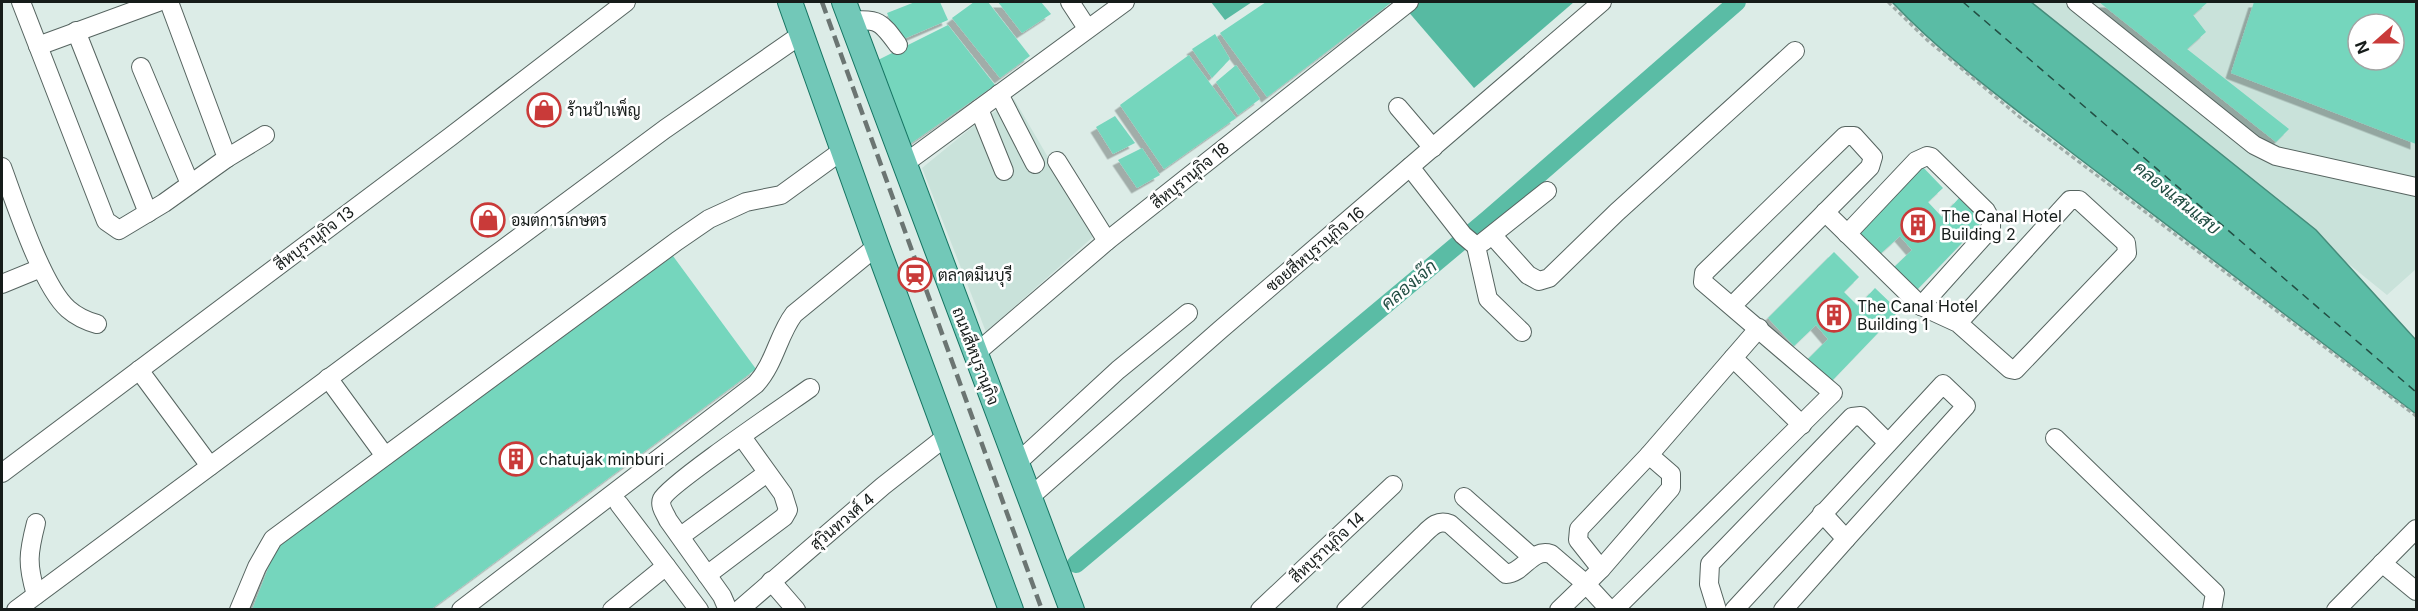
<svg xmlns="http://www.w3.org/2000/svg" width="2418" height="611" font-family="Inter,Sarabun,sans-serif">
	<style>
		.built { fill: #c9e2da; fill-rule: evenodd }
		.forest { fill: #57baa2 }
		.water { fill: #5abca5; stroke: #468c7b; stroke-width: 1.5 }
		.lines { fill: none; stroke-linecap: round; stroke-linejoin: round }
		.canal { stroke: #5abca5; stroke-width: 18 }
		.ferry { stroke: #234f44; stroke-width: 1.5; stroke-dasharray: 8 6; stroke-linecap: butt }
		.building { fill: #74d6bd; fill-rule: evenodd; filter: url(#shadow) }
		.minor-casing { stroke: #566460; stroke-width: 20 }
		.major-casing { stroke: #157462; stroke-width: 26 }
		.path { stroke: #9faca8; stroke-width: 3; stroke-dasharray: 4.5 3; stroke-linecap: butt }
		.minor { stroke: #fff; stroke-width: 18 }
		.major { stroke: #72c8b8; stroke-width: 24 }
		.rail { stroke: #6b7572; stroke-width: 4.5; stroke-dasharray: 12 6; stroke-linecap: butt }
		.labels { text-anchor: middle; stroke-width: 5; stroke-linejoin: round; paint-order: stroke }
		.poi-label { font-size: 16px; fill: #161c1a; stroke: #fff; text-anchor: start }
		.street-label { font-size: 16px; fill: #161c1a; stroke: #fff }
		.water-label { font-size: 18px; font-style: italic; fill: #234f44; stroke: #fff }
	</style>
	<defs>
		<filter id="shadow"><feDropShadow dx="-5.5" dy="5.5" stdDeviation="0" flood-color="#0004"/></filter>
	</defs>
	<rect width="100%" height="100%" fill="#dcece7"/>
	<!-- built -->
	<g class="built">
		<path d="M 2025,2 L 2416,2 L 2416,269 L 2387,295 ZM 2358,24 L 2394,24 L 2394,60 L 2358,60 Z"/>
		<path d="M 1014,99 L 1094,236 L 986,332 L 922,168 L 976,124 Z"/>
	</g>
	<!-- forest -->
	<g class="forest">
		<path d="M 1211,2 L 1252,2 L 1225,20 Z"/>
		<path d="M 1400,2 L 1574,2 L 1474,88 Z"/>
	</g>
	<!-- water -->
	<path class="water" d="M 1892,2 L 2031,2 L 2316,230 L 2416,340 L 2416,414 C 2303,328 2189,243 2076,156 C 2013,107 1947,60 1892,2 Z"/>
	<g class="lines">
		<!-- canal -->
		<path class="canal" d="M 1076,564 L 1488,219 L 1737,2"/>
		<!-- ferry -->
		<path class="ferry" d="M 1963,2 L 2416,392"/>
	</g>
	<!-- building -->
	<g class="building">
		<path d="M 915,2 L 940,2 L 948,20 L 899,41 L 887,13 Z"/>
		<path d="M 974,2 L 988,2 L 1030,56 L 1000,78 L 952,18 Z"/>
		<path d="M 998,2 L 1041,2 L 1051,14 L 1022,33 Z"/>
		<path d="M 1266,2 L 1392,2 L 1267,97 L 1220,33 Z"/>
		<path d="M 2099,2 L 2208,2 L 2193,15 L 2206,32 L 2187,49 L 2289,129 L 2276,142 Z"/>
		<path d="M 2254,2 L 2416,2 L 2416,144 L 2231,73 ZM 2358,24 L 2394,24 L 2394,60 L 2358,60 Z"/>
		<path d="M 948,25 L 995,85 L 907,146 L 874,62 Z"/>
		<path d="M 1215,34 L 1230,59 L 1212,78 L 1192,49 Z"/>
		<path d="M 1189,55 L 1236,118 L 1164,169 L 1120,105 Z"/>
		<path d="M 1236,65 L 1260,99 L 1238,115 L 1216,82 Z"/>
		<path d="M 1115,116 L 1135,143 L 1113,154 L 1096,127 Z"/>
		<path d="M 1142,148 L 1160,175 L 1137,188 L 1118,160 Z"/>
		<path d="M 1918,162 L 1943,188 L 1928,202 L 1942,217 L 1959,198 L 1983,221 L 1915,292 L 1892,269 L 1912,250 L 1900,236 L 1878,256 L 1852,228 Z"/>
		<path d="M 1834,252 L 1859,277 L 1844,292 L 1858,306 L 1875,288 L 1899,311 L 1831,382 L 1808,359 L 1828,339 L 1816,325 L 1794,346 L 1768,318 Z"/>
		<path d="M 673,256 L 756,369 L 430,610 L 252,610 L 276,548 Z"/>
	</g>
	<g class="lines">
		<defs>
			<g id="minor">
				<path d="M 21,2 L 106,221 L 119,230 L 164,203 L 227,158 L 169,2"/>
				<path d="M 1070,2 L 1087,28"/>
				<path d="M 2076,2 L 2254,145 L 2276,156 L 2416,187"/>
				<path d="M 851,21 C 879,18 882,23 898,45"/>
				<path d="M 76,31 L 148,213"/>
				<path d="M 38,46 L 158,2"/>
				<path d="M 141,67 L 190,184"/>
				<path d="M 999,94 L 1035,164"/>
				<path d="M 1398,107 L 1433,148"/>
				<path d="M 979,109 L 1004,171"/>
				<path d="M 227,158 L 265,135"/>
				<path d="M 1057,161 L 1107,241"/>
				<path d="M 904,164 L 1125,2"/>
				<path d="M 2,167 C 15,202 42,286 68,309 C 76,316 86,321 97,324"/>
				<path d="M 1410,167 L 1463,235 L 1476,246 L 1488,299 L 1522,332"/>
				<path d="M 1825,212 L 1921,306 L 1958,323 L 2010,369 L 2015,370 L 2127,253 L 2126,243 L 2079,200 L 2070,200 L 1958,323"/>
				<path d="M 1847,234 L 1916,161 L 1927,156 L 1931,157 L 1986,211 L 1991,220 L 1991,228 L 1921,306"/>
				<path d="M 1493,236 L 1528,275 L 1539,281 L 1549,278 L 1617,212 L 1795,51"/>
				<path d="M 1483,242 L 1547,191"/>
				<path d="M 2,284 L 41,268"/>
				<path d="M 975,354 L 1107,241 L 1409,2"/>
				<path d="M 1733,358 L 1802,425"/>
				<path d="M 139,370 L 210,466"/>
				<path d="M 328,378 L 385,456"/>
				<path d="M 2055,438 L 2215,593 L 2212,610"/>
				<path d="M 1016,464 L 1118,370 L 1188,313"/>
				<path d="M 2,473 L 450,137 L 626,2"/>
				<path d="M 1464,497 L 1532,557"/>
				<path d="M 1029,498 L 1220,330 L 1602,2"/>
				<path d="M 619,504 L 666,566"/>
				<path d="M 36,523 C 28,554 27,564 36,595"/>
				<path d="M 681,536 L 767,473"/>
				<path d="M 2382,563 L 2416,591"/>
				<path d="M 1601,569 L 1671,488 L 1671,474 L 1649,455"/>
				<path d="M 707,575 L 784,517 L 788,510 L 783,494 L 742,437"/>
				<path d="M 771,581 L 796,610"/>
				<path d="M 16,610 L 665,129 L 802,34"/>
				<path d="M 239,610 L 257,567 L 273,539 L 677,241 L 709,219 L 746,202 L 781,195 L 843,150"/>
				<path d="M 461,610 L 756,384 C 775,363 778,335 794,314 L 877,246"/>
				<path d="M 612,610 L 666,566 L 699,610"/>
				<path d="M 728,610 L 722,596 L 668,520 C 665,513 659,506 662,499 C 668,485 789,403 810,388"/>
				<path d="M 739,610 L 883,486 L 948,435"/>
				<path d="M 1260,610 L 1393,485"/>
				<path d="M 1346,610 L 1423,535 C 1431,527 1438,519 1450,524 L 1506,574 C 1524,573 1531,548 1551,554 L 1586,584 L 1601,569 L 1578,540 L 1579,529 L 1649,455 L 1759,328"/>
				<path d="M 1559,610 L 1586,584 L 1610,610"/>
				<path d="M 1614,610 L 1833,393 L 1703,282 L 1704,273 L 1845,136 L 1854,136 L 1873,157 L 1870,167 L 1732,306"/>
				<path d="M 1717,610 L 1709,584 L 1710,564 L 1852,417 L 1861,416 L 1888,443"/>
				<path d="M 1734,610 L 1943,384 L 1966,406 L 1846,539"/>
				<path d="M 1783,610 L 1846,539 L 1822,513"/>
				<path d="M 2336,610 L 2416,529"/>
			</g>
			<g id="major">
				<path d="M 790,2 L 877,246 L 1011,610"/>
				<path d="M 844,2 L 1072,610"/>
			</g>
		</defs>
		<!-- minor casing -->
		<use href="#minor" class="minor-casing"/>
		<!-- major casing -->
		<use href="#major" class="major-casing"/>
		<!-- path -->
		<path class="path" d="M 1888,2 L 1927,40 L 2022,119 L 2416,416"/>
		<!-- minor -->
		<use href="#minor" class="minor"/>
		<!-- major -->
		<use href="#major" class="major"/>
		<!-- rail -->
		<path class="rail" d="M 822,2 L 1042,610"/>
	</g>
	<!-- icons -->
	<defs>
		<symbol id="shop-ring" viewBox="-11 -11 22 22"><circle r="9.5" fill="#fff" stroke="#c93a39" stroke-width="1.5"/><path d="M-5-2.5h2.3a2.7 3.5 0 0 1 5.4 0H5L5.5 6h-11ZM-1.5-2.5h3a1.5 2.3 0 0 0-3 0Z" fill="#c93a39"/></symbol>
		<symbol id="building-ring" viewBox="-11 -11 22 22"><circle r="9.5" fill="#fff" stroke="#c93a39" stroke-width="1.5"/><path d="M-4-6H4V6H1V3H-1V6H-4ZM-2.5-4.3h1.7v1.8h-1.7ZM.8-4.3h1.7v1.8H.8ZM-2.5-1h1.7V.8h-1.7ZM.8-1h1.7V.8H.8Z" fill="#c93a39"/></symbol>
		<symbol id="station-ring" viewBox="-11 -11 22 22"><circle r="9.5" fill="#fff" stroke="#c93a39" stroke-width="1.5"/><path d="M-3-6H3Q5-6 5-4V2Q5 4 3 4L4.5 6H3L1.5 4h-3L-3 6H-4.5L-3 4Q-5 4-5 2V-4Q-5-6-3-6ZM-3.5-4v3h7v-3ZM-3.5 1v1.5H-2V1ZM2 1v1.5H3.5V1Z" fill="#c93a39"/></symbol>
	</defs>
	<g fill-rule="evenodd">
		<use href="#shop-ring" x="525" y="91" width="38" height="38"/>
		<use href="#shop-ring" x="469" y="201" width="38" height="38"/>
		<use href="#building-ring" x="1899" y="206" width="38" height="38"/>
		<use href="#station-ring" x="896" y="256" width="38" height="38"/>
		<use href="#building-ring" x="1815" y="296" width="38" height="38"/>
		<use href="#building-ring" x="497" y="440" width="38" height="38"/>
	</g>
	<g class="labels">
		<!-- poi labels -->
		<g class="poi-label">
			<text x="567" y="116">ร้านป้าเพ็ญ</text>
			<text x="1941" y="222">The Canal Hotel<tspan x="1941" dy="18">Building 2</tspan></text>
			<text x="511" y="226">อมตการเกษตร</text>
			<text x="938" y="281">ตลาดมีนบุรี</text>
			<text x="1857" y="312">The Canal Hotel<tspan x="1857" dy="18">Building 1</tspan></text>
			<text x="539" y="465">chatujak minburi</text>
		</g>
		<!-- street labels -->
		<g class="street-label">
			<text transform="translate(1190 175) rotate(-39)" y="6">สีหบุรานุกิจ 18</text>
			<text transform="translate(314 238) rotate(-37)" y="6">สีหบุรานุกิจ 13</text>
			<text transform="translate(1315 249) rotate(-40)" y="6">ซอยสีหบุรานุกิจ 16</text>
			<text transform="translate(976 356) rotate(69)" y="6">ถนนสีหบุรานุกิจ</text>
			<text transform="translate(842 521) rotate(-40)" y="6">สุวินทวงศ์ 4</text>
			<text transform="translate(1327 547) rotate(-43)" y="6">สีหบุรานุกิจ 14</text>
		</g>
		<!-- water labels -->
		<g class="water-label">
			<text transform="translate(2177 198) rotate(39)" y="6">คลองแสนแสบ</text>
			<text transform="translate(1409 285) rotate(-40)" y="6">คลองเจ๊ก</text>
		</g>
	</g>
	<!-- border -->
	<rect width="2418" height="611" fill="none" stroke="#161c1a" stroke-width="6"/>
	<!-- north arrow -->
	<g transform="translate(2376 42) rotate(249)"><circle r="28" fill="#ffffff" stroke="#a2a4a3" stroke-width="1.5"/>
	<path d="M0-4.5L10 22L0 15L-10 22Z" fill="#c93a39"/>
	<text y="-9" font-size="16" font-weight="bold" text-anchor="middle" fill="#161c1a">N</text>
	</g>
</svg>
